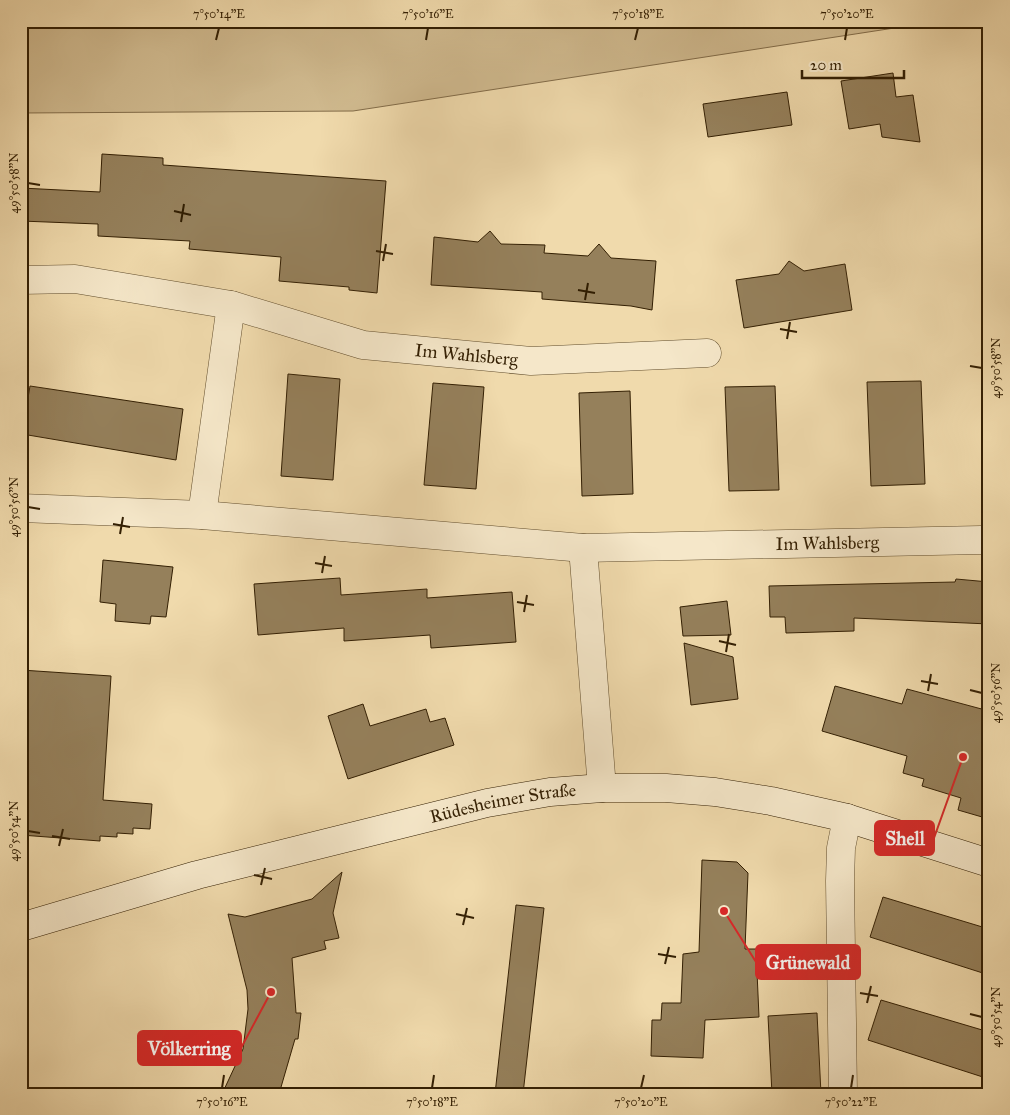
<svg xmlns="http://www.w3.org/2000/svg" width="1010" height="1115" font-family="'IM FELL Great Primer',serif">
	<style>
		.green { fill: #d0ba8f; stroke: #826c49 }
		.building { fill: #95805b; stroke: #331f03 }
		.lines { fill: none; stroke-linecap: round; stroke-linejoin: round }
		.street-casing { stroke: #624e2d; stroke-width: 29 }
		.secondary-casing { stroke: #331f03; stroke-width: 29 }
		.street { stroke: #f5e7c9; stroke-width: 28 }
		.secondary { stroke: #f5e7c9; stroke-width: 28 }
		.ticks { fill: none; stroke: #331f03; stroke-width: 2 }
		.labels { text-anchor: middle; stroke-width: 4; stroke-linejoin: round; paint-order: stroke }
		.street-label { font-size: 18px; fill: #331f03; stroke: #f5e7c9 }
		.leader { fill: none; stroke: #d62828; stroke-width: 2 }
		.callout-dot { fill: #d62828; stroke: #f5e7c9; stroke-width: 2 }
		.callout { fill: #d62828; stroke: #d62828; stroke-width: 2 }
		.callout-label { font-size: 19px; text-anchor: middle; font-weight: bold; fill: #fff }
		.neatline { fill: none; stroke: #331f03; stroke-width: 2 }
		.ticks-label { font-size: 12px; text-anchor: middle; fill: #331f03 }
	</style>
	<rect width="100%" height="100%" fill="#f0daac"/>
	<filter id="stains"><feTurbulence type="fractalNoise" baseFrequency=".004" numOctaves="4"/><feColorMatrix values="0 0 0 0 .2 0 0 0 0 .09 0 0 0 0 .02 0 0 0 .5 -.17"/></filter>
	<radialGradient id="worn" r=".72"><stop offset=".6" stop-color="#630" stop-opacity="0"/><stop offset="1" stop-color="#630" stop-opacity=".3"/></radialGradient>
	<!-- green -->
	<path class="green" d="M 21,21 L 940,21 L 353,111 L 21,113 Z"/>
	<!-- building -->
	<g class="building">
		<path d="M 893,73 L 896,97 L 913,95 L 920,142 L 882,137 L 880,124 L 849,129 L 841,81 Z"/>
		<path d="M 787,92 L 792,125 L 708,137 L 703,104 Z"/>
		<path d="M 102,154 L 163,158 L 163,165 L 386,181 L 377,293 L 349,290 L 349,287 L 279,281 L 281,257 L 189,249 L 190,241 L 98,236 L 98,224 L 21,221 L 21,188 L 100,192 Z"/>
		<path d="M 490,231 L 501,244 L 545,245 L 544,253 L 588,256 L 599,244 L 611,258 L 656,261 L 652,310 L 631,306 L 542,299 L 542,292 L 431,285 L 434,237 L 478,242 Z"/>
		<path d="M 789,261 L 804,271 L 845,264 L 852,310 L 744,328 L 736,280 L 779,274 Z"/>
		<path d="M 288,374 L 340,379 L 333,480 L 281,476 Z"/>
		<path d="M 921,381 L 925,484 L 871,486 L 867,382 Z"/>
		<path d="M 433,383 L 484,387 L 476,489 L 424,485 Z"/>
		<path d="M 30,386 L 183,409 L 176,460 L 22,434 Z"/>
		<path d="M 775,386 L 779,490 L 729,491 L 725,387 Z"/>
		<path d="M 630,391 L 633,494 L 582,496 L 579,393 Z"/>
		<path d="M 103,560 L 173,567 L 166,617 L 151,616 L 150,624 L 115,621 L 116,604 L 100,602 Z"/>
		<path d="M 340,578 L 341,595 L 427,589 L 427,598 L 512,592 L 516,642 L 431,648 L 430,635 L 344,641 L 344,628 L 258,635 L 254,584 Z"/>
		<path d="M 956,579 L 989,582 L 989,624 L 854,618 L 854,631 L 786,633 L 785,617 L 770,617 L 769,586 L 955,582 Z"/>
		<path d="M 727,601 L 731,635 L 683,636 L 680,607 Z"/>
		<path d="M 684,643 L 733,657 L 738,699 L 691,705 Z"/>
		<path d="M 21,670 L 111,676 L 103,800 L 152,804 L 150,829 L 133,828 L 133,834 L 117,833 L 117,837 L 100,836 L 100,841 L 21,835 Z"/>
		<path d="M 835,686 L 902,704 L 907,689 L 989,711 L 989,819 L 958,810 L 961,798 L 922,786 L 924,779 L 903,773 L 907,756 L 822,731 Z"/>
		<path d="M 363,704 L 370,726 L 426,709 L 430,722 L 445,718 L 454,745 L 348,779 L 328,716 Z"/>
		<path d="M 702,860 L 737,862 L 748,873 L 745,949 L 756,949 L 759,1017 L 705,1020 L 703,1058 L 651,1056 L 652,1020 L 661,1020 L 662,1003 L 681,1003 L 683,954 L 699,952 Z"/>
		<path d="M 342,872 L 333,913 L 339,938 L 324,941 L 326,949 L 292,958 L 296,1013 L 301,1013 L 298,1039 L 295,1039 L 279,1094 L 222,1094 L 243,1049 L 248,1009 L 247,990 L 228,914 L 245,917 L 312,899 Z"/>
		<path d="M 883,897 L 989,929 L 989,975 L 870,937 Z"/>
		<path d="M 516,905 L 544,908 L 523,1094 L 495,1094 Z"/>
		<path d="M 881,1000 L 989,1032 L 989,1079 L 868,1040 Z"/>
		<path d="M 817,1013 L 821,1094 L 772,1094 L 768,1016 Z"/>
	</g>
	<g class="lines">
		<defs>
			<g id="street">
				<path id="s1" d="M 21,280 L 75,279 L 231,305 L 363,345 L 531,361 L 707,353"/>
				<path id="s2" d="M 21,508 L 202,515 L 583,548 L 981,540"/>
				<path d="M 202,515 L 231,305"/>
				<path d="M 583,548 L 602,788"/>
				<path d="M 843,1094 L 840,881 L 841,848 L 847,818"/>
			</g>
			<g id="secondary">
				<path id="s3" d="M 21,927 L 197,875 L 487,803 L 550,792 L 602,788 L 666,788 L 715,792 L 771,801 L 847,818 L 989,863"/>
			</g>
		</defs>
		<!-- street casing -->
		<use href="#street" class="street-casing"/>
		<!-- secondary casing -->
		<use href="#secondary" class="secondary-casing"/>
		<!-- street -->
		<use href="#street" class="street"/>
		<!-- secondary -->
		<use href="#secondary" class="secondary"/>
	</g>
	<!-- ticks -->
	<path class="ticks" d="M 216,40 L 219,28M 426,40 L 428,28M 635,40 L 638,28M 845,40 L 847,28M 28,183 L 40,185M 174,211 L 191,215M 181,222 L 184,204M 376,251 L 393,254M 383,261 L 386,244M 578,290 L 595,293M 585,300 L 588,283M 780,329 L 797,332M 787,339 L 790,322M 970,366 L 982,368M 28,507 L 40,509M 113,524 L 130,527M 120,534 L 123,517M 315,563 L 332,566M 322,573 L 325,556M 517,602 L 534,605M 524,612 L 527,595M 719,641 L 736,645M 726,652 L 729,634M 921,681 L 938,684M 970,690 L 982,693M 928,691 L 931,674M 28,831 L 40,833M 52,836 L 70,839M 59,846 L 63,829M 254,875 L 272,879M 261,885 L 265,868M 456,914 L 474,918M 463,925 L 467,908M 658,954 L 676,957M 665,964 L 669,947M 860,993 L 878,996M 867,1003 L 871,986M 970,1014 L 982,1017M 222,1088 L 224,1075M 432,1088 L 434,1075M 641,1088 L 644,1075M 851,1088 L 853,1075"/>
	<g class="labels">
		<!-- street labels -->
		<g class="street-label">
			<text dy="6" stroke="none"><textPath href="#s1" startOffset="454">Im Wahlsberg</textPath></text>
			<text dy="6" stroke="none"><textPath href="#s2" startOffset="808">Im Wahlsberg</textPath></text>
			<text dy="6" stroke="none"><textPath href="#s3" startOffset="498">Rüdesheimer Straße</textPath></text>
		</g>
	</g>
	<!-- callouts -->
	<path class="leader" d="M963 757L934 838M724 911L756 962M271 992L241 1048"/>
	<g class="callout-dot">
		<circle cx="963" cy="757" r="5"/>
		<circle cx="724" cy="911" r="5"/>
		<circle cx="271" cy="992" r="5"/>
	</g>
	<g class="callout">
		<rect x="875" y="821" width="59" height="34" rx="5"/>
		<rect x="756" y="945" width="104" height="34" rx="5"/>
		<rect x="138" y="1031" width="103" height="34" rx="5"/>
	</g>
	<g class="callout-label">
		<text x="905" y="845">Shell</text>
		<text x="808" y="969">Grünewald</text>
		<text x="189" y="1055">Völkerring</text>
	</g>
	<!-- margin -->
	<rect width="1010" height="1115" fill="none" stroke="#f0daac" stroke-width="55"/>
	<!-- scale -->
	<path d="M802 70v8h102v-8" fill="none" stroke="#331f03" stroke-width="2.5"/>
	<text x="810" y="70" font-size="15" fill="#331f03" stroke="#f5e7c9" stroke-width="4" paint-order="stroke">20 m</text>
	<rect x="28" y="28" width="954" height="1060" class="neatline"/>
	<g class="ticks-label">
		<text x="219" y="18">7°50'14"E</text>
		<text x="428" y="18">7°50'16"E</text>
		<text x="638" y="18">7°50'18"E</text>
		<text x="847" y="18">7°50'20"E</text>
		<text transform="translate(14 183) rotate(-90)" y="4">49°50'58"N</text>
		<text transform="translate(996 368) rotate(-90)" y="4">49°50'58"N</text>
		<text transform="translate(14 507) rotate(-90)" y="4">49°50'56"N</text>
		<text transform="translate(996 693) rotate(-90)" y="4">49°50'56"N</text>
		<text transform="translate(14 831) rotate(-90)" y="4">49°50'54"N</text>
		<text transform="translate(996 1017) rotate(-90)" y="4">49°50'54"N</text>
		<text x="222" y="1106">7°50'16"E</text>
		<text x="432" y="1106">7°50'18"E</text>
		<text x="641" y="1106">7°50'20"E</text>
		<text x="851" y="1106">7°50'22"E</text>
	</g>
	<rect width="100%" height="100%" filter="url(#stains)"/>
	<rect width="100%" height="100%" fill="url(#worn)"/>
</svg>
